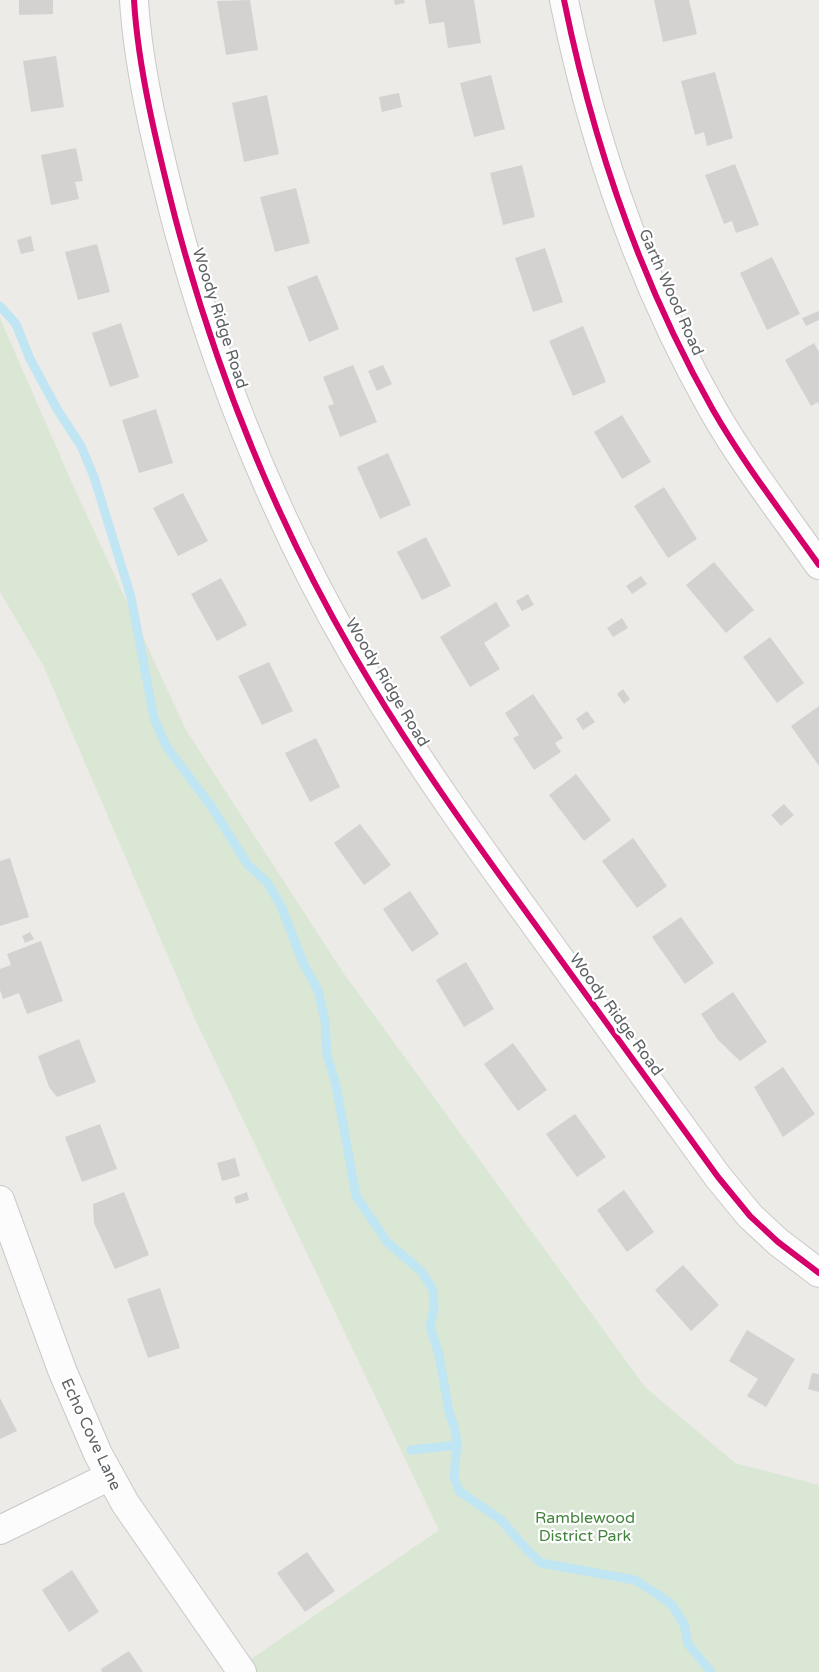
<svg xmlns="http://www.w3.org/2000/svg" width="819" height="1672" font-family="'Varela Round',sans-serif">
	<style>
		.green { fill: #dae7d5 }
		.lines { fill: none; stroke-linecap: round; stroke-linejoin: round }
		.stream { stroke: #c0e5f3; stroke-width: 9 }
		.building { fill: #d4d2d1 }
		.minor-casing { stroke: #c9c9c8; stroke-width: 30 }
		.minor { stroke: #fcfcfc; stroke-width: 28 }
		.cycleway-casing { stroke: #fff; stroke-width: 9 }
		.cycleway { stroke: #d6006c; stroke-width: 6 }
		.labels { text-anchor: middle; stroke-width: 4.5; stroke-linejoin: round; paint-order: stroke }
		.street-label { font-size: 16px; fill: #5e6265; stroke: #fff }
		.park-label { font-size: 16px; fill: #45843e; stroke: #fff }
	</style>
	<rect width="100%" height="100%" fill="#edebe8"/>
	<!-- green -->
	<path class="green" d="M 0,318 L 72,483 L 186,730 L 342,971 L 645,1387 L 735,1463 L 819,1485 L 819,1672 L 232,1672 L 439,1530 L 194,1017 L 43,665 L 0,592 Z"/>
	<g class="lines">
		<!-- stream -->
		<g class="stream">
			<path d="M 0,306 L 16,324 L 30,359 L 57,409 L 81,446 L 94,477 L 131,597 L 154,718 L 166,746 L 211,806 L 248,865 L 267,882 L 281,906 L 304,965 L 318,990 L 325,1021 L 327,1055 L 336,1085 L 356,1196 L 387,1242 L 422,1272 L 433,1290 L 434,1309 L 430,1326 L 439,1355 L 449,1412 L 455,1430 L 457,1445 L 454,1477 L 459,1491 L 501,1520 L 527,1550 L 541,1563 L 635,1580 L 657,1594 L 672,1605 L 684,1624 L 688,1644 L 711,1672"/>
			<path d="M 411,1450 L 457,1445"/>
		</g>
	</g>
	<!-- building -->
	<g class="building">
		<path d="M 19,0 L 53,0 L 53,14 L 19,15 Z"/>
		<path d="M 250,0 L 258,50 L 226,55 L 217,1 Z"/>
		<path d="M 394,0 L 404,0 L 405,3 L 395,5 Z"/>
		<path d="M 425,0 L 474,0 L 481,43 L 448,48 L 444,22 L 429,24 Z"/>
		<path d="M 654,0 L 689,0 L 697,34 L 663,42 Z"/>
		<path d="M 56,56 L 64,107 L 31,112 L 23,61 Z"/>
		<path d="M 715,72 L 733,138 L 707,146 L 704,132 L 695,135 L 681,81 Z"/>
		<path d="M 491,75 L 505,129 L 474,137 L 460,83 Z"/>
		<path d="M 399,93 L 402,107 L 382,112 L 379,97 Z"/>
		<path d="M 267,95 L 279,154 L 244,162 L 232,103 Z"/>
		<path d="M 76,148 L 83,181 L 75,182 L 79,199 L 51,205 L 41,155 Z"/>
		<path d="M 735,164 L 759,225 L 736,233 L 732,221 L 724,224 L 705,175 Z"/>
		<path d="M 522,165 L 535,217 L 503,225 L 490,173 Z"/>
		<path d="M 296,188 L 310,243 L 275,252 L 260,197 Z"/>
		<path d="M 31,236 L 34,251 L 21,254 L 17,240 Z"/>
		<path d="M 97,244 L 110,292 L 78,300 L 65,252 Z"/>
		<path d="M 545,248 L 563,302 L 533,312 L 515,258 Z"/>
		<path d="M 772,257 L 800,314 L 767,330 L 740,273 Z"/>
		<path d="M 317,275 L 339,329 L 309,342 L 287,287 Z"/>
		<path d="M 819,311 L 819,320 L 806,326 L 802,318 Z"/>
		<path d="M 121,323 L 139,377 L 110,387 L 92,333 Z"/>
		<path d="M 583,326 L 606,382 L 573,396 L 549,341 Z"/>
		<path d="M 814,343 L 819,352 L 819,405 L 818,402 L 811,406 L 785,360 Z"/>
		<path d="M 353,365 L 377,422 L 340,437 L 328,406 L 334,404 L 323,377 Z"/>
		<path d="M 383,365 L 392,384 L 377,391 L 368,371 Z"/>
		<path d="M 156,409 L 173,463 L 139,473 L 122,420 Z"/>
		<path d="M 622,415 L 651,462 L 622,479 L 594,432 Z"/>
		<path d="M 388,453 L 411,505 L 380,519 L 357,467 Z"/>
		<path d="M 664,487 L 697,539 L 668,558 L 634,506 Z"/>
		<path d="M 183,493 L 208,541 L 178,556 L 153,508 Z"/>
		<path d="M 426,537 L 451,586 L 422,600 L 397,552 Z"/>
		<path d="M 714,562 L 754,610 L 726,633 L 686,585 Z"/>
		<path d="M 641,576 L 647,584 L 632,594 L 626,586 Z"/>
		<path d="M 221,578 L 247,625 L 217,641 L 191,594 Z"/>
		<path d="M 528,594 L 534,605 L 522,611 L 516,601 Z"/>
		<path d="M 496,602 L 510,626 L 484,643 L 500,669 L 470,687 L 440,637 Z"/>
		<path d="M 622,618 L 628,628 L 613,637 L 607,628 Z"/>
		<path d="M 770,637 L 804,683 L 777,703 L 743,657 Z"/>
		<path d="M 269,662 L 293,711 L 262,725 L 238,676 Z"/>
		<path d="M 623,689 L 630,699 L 624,704 L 617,694 Z"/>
		<path d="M 533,694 L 563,738 L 555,743 L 561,752 L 534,770 L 513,738 L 519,735 L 505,713 Z"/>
		<path d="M 819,706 L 819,766 L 791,726 Z"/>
		<path d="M 587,711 L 595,722 L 583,730 L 576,719 Z"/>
		<path d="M 316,738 L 340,787 L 310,802 L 285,753 Z"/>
		<path d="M 576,774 L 611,820 L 584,841 L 549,795 Z"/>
		<path d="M 784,804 L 794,815 L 781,826 L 771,815 Z"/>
		<path d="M 360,824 L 391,865 L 364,885 L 334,843 Z"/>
		<path d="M 633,838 L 667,886 L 637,908 L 602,861 Z"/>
		<path d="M 10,858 L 29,917 L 0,926 L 0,861 Z"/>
		<path d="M 410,891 L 439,934 L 412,952 L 383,909 Z"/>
		<path d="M 681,917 L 714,963 L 685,984 L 652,937 Z"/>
		<path d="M 30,932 L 34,939 L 25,943 L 22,936 Z"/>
		<path d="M 41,941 L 63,1001 L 27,1014 L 19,993 L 3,999 L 0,990 L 0,969 L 11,965 L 7,954 Z"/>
		<path d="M 466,962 L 494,1009 L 464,1027 L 436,980 Z"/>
		<path d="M 733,992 L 767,1042 L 740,1061 L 718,1040 L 701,1014 Z"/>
		<path d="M 79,1039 L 96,1082 L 57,1097 L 49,1087 L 38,1056 Z"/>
		<path d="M 513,1043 L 547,1090 L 518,1111 L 484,1064 Z"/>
		<path d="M 783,1067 L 815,1114 L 783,1137 L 754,1087 Z"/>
		<path d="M 575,1114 L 606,1157 L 577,1177 L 546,1134 Z"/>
		<path d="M 100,1124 L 117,1169 L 82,1182 L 65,1137 Z"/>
		<path d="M 235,1158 L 240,1176 L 222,1181 L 217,1163 Z"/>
		<path d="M 624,1190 L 654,1232 L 627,1252 L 597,1210 Z"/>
		<path d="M 124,1192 L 149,1255 L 115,1269 L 94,1223 L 93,1204 Z"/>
		<path d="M 247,1192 L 249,1200 L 236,1204 L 234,1197 Z"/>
		<path d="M 683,1265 L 719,1305 L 691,1331 L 655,1290 Z"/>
		<path d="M 160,1288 L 180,1348 L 148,1358 L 127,1299 Z"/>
		<path d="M 747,1330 L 795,1359 L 766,1407 L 747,1396 L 758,1379 L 729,1361 Z"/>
		<path d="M 812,1373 L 819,1374 L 819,1392 L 808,1389 Z"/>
		<path d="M 0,1398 L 17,1431 L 0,1439 Z"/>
		<path d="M 307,1552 L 335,1591 L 305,1612 L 277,1573 Z"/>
		<path d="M 72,1570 L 99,1612 L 69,1632 L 42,1590 Z"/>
		<path d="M 129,1651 L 143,1672 L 102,1672 L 101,1669 Z"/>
	</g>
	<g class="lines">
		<defs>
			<g id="minor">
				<path d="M 134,0 C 138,69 158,150 175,217 C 215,369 275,519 354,655 C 409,750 473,839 537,927 C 598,1011 658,1094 718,1177 L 750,1216 L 778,1242 L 819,1273"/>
				<path d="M 564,0 C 593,143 641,283 713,410 C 744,464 783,514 819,565"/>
				<path d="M 0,1200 L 62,1370 L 98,1454 L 125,1503 L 242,1672"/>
				<path d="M 0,1530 L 110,1476"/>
			</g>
		</defs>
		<!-- minor casing -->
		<use href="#minor" class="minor-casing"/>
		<!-- minor -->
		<use href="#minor" class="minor"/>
		<defs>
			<g id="cycleway">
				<path d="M 134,0 C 138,69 158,150 175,217 C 215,369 275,519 354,655 C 409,750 473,839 537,927 C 598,1011 658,1094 718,1177 L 750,1216 L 778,1242 L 819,1273"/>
				<path d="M 564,0 C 593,143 641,283 713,410 C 744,464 783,514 819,565"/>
			</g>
		</defs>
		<!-- cycleway casing -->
		<use href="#cycleway" class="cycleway-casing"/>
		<!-- cycleway -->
		<use href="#cycleway" class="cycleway"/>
	</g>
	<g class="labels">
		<!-- street labels -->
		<g class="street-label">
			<text transform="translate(672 292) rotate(66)" y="6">Garth Wood Road</text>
			<text transform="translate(221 318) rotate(72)" y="6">Woody Ridge Road</text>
			<text transform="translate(388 682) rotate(59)" y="6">Woody Ridge Road</text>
			<text transform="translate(617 1014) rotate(54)" y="6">Woody Ridge Road</text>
			<text transform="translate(92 1434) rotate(65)" y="6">Echo Cove Lane</text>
		</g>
		<!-- park labels -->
		<g class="park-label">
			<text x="585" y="1523">Ramblewood<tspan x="585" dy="18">District Park</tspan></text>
		</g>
	</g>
</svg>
